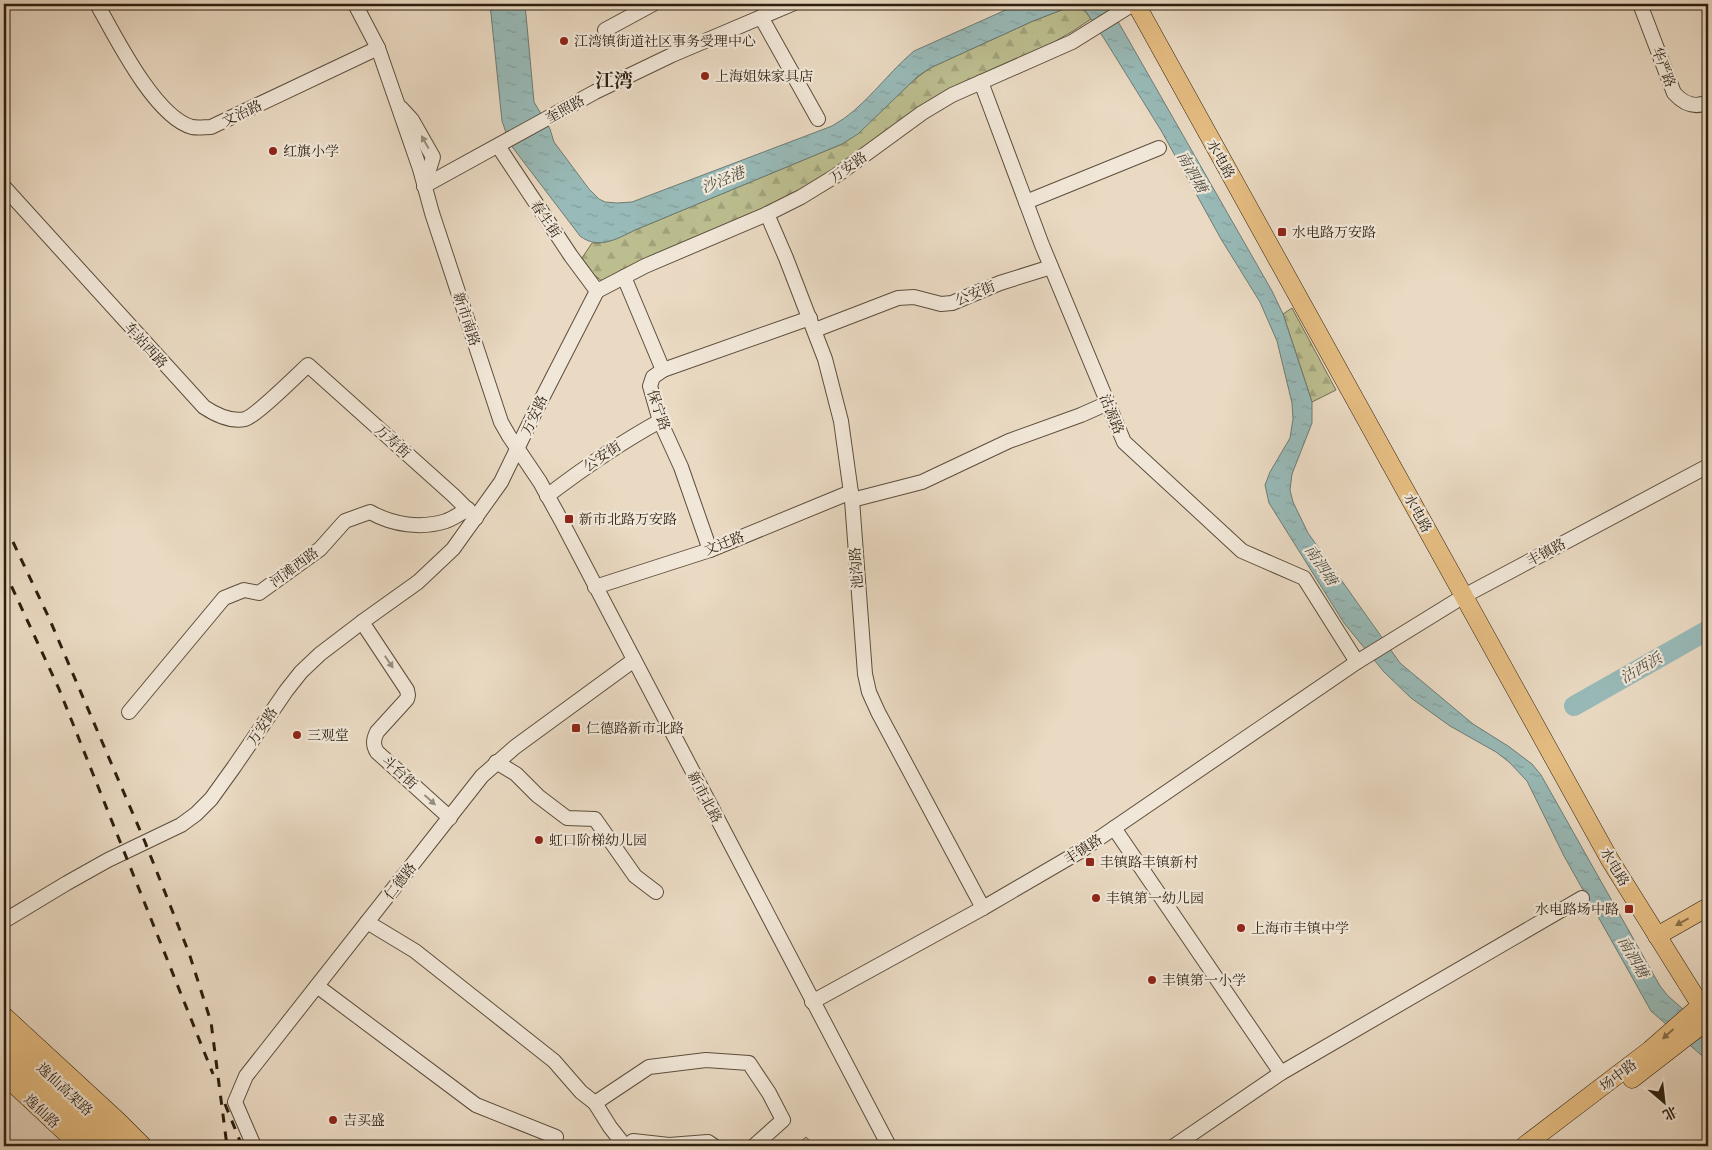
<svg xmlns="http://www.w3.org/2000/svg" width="1712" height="1150" font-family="Alegreya,'Noto Serif SC',serif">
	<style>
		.forest { fill: url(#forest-firs); stroke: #746e50 }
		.park { fill: url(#park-tufts); stroke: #746e50 }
		.water { fill: url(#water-ripples); stroke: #6d7c74 }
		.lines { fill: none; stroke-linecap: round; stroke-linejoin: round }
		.river { stroke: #98bab8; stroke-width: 20 }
		.minor-casing { stroke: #5c4e3c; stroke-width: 16 }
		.major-casing { stroke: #2c1f0f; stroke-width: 19 }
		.highway-casing { stroke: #2c1f0f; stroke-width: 22 }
		.minor { stroke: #f1e7d8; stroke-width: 14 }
		.major { stroke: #e5bd82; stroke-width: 18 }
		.highway { stroke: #e5bd82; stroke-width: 20 }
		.rail { stroke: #2c1f0f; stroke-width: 3; stroke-dasharray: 9 9; stroke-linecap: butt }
		.oneway { fill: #988d7e }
		.oneway2 { fill: #886e48 }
		.poi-dot { fill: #8f2418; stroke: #f1e7d8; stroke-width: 2 }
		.labels { text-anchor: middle; stroke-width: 4.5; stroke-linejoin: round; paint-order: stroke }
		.poi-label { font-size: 14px; fill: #2c1f0f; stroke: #f1e7d8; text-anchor: start }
		.street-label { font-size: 14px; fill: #2c1f0f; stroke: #f1e7d8 }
		.water-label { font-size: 15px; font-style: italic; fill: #4c4e42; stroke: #f1e7d8 }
		.district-label { font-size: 19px; font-weight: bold; fill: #2c1f0f; stroke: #f1e7d8 }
	</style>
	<defs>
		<pattern id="forest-firs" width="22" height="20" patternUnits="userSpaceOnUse" patternTransform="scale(1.25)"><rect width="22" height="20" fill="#bcbe90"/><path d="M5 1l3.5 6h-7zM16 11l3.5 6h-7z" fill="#a2a37b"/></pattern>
		<pattern id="park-tufts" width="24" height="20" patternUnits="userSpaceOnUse" patternTransform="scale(1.25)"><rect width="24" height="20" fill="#bcbe90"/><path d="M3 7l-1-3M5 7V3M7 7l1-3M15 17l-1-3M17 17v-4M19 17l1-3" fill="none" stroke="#a2a37b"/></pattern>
		<pattern id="water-ripples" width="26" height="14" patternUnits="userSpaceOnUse" patternTransform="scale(1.25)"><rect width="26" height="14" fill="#98bab8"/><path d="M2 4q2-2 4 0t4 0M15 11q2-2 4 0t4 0" fill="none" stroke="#839f9d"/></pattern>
	</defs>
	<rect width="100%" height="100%" fill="#eadac3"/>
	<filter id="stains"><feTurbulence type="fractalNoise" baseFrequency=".004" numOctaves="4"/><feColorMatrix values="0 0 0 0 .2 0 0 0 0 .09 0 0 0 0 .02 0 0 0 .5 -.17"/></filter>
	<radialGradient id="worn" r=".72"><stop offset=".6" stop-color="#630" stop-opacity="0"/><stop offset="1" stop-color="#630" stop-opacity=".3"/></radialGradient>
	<!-- forest -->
	<g class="forest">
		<path d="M 1072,6 C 1082,7 1085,11 1091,19 L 1073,31 L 1054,42 L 965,83 L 807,190 L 749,217 L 700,235 L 602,281 L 594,275 L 582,258 L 592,243 C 608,244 620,237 635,230 L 842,144 C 874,123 898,90 930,68 L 1033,21 Z"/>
		<path d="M 1292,308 L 1336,390 L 1312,402 L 1283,314 Z"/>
	</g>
	<!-- park -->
	<path class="park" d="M 806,1137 L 816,1146 L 795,1146 Z"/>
	<!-- water -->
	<path class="water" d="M 490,4 L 525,4 L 534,102 L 550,129 L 554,142 L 589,189 L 599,199 L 605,202 L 617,203 L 632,202 L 832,126 C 865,108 885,75 914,51 L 1019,4 L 1108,4 L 1272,291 L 1283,314 L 1312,402 L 1312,423 L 1292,474 L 1290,490 L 1293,502 L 1308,533 L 1400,663 L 1473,724 L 1508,746 L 1532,764 L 1541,775 L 1660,986 L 1668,996 L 1708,1031 L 1708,1061 L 1651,1011 L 1564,856 L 1527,781 L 1509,762 L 1496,752 L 1450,726 L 1411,698 L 1384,672 L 1344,623 L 1269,503 L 1265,485 L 1270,472 L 1290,438 L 1293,419 L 1292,403 L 1277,341 L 1260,302 L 1221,239 L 1162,132 L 1105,40 L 1085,10 L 1079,7 L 1072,6 L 1033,21 L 930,68 L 918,76 L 858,134 L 842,144 L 635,230 C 617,239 598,250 580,236 L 510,144 L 502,121 Z"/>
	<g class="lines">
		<!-- river -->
		<path class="river" d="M 1574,706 L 1708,630"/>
		<defs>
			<g id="minor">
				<path d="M 97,4 C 115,36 155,117 192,127 C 198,128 205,127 211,127 L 378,48"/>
				<path d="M 355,4 L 378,48 L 420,169 L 432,213 L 501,422 L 509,436 L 540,482 L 562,522 L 889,1146"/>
				<path d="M 1640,4 L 1674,93 C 1683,103 1694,109 1708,102"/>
				<path d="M 761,17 L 818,119"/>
				<path d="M 605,30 L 653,4"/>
				<path d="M 981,82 L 1042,245 L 1124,442 L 1242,551 L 1304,578 L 1357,662"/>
				<path d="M 401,108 L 412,120 L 433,157 L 424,186"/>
				<path d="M 498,146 L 571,256 L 597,291"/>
				<path d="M 424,186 L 595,92 L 672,55 L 792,4"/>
				<path d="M 4,187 L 204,407 C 216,415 231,422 245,419 C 256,416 297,375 308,365 L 454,496 L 476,518"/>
				<path d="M 1026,202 L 1159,148"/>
				<path d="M 767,214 L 786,258 L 825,359 L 841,421 L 852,500 L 865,674 L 869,692 L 878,712 L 983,908"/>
				<path d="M 624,277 L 663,370"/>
				<path d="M 815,330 L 898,298 L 914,297 L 941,304 L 952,303 L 1000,283 L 1051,267"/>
				<path d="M 547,496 C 585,467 618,444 660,421"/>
				<path d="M 852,500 L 922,482 L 1009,441 L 1081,415 L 1108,403"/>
				<path d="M 710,550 L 681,467 L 660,421 L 650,386 L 653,377 L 663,370 L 810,318"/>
				<path d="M 595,587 L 710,550 L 851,492"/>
				<path d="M 362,622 L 407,690 L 408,695 L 407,699 L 377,732 C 373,740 373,745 377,752 L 450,818"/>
				<path d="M 129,712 L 224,598 L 244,590 L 259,593 L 320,549 L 345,521 L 370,512 C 393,525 421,529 446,521 C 454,518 461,513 468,509"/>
				<path d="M 496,762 L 516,774 L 538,796 L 567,818 L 595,819 L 635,876 L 656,892"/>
				<path d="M 1114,828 L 1281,1073"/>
				<path d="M 4,921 L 67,883 L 108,860 L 181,825 L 196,814 L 211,799 L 234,767 L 286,691 L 301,672 L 320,654 L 362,622 L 418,582 L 453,549 L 501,482 L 535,412 L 597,291 L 645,266 L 767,214 L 801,197 L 837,175 L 922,113 L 952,95 L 1072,42 L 1133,4"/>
				<path d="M 367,922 L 415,951 L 554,1061 L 581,1092 L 595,1103 L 610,1127 L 625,1146"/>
				<path d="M 317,986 L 476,1105 L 556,1137"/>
				<path d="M 812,1002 L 983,908 L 1079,852 L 1357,662 L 1464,596 L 1708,466"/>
				<path d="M 595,1103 L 649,1067 L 706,1060 L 749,1063 L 769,1093 L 783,1120 L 754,1146"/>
				<path d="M 254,1146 L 235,1102 L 246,1076 L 482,776 L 515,747 L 634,660"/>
				<path d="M 627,1146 L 633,1141 L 669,1145 L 708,1142 L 714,1146"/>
				<path d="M 1174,1146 L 1281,1073 L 1582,898"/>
			</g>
			<g id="major">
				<path d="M 1136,4 L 1610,860 L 1708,1017"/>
				<path d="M 1657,936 L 1708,907"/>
				<path d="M 4,1016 L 118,1121 L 143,1146"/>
				<path d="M 4,1075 L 80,1146"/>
				<path d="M 1632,1079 L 1708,1020"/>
				<path d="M 1524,1146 L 1650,1050 L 1708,999"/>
			</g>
			<g id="highway">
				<path d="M 4,1032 L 126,1146"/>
				<path d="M 4,1057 L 99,1146"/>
			</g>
		</defs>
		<!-- minor casing -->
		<use href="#minor" class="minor-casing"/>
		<!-- major casing -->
		<use href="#major" class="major-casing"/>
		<!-- highway casing -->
		<use href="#highway" class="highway-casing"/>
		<!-- minor -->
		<use href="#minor" class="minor"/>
		<!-- major -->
		<use href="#major" class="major"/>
		<!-- highway -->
		<use href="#highway" class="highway"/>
		<!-- rail -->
		<g class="rail">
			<path d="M 13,542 L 49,618 L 145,842 L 189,953 L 211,1022 L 227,1146"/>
			<path d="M 4,570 L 59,689 L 213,1074"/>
			<path d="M 225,1104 L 242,1146"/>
		</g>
	</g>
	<!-- one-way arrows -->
	<defs><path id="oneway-solid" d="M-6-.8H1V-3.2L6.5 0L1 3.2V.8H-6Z" transform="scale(1.25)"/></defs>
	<g class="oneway">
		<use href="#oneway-solid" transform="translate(425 142) rotate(-119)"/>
		<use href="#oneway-solid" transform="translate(389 662) rotate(56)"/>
		<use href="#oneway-solid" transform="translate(430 800) rotate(42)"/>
	</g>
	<g class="oneway2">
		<use href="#oneway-solid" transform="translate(1682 922) rotate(151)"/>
		<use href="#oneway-solid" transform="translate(1668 1034) rotate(138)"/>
	</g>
	<!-- markers -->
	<g class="poi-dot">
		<circle cx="564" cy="41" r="5"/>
		<circle cx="705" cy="76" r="5"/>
		<circle cx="273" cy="151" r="5"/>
		<rect x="1277" y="227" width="10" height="10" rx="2.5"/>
		<rect x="564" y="514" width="10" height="10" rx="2.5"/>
		<rect x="571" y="723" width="10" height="10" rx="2.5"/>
		<circle cx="297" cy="735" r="5"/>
		<circle cx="539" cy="840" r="5"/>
		<rect x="1085" y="857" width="10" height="10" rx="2.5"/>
		<circle cx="1096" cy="898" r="5"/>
		<rect x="1624" y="904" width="10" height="10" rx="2.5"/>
		<circle cx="1241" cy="928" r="5"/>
		<circle cx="1152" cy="980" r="5"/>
		<circle cx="333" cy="1120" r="5"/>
	</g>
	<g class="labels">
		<!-- poi labels -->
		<g class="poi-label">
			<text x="574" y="46">江湾镇街道社区事务受理中心</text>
			<text x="715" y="81">上海姐妹家具店</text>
			<text x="283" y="156">红旗小学</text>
			<text x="1292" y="237">水电路万安路</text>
			<text x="579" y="524">新市北路万安路</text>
			<text x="586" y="733">仁德路新市北路</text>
			<text x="307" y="740">三观堂</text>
			<text x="549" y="845">虹口阶梯幼儿园</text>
			<text x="1100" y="867">丰镇路丰镇新村</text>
			<text x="1106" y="903">丰镇第一幼儿园</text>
			<text x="1619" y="914" text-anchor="end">水电路场中路</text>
			<text x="1251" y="933">上海市丰镇中学</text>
			<text x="1162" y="985">丰镇第一小学</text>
			<text x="343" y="1125">吉买盛</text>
		</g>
		<!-- street labels -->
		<g class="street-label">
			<text transform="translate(1664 67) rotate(69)" y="5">华严路</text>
			<text transform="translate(565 109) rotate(-29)" y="5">奎照路</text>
			<text transform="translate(242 113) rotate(-25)" y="5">文治路</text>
			<text transform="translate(1221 159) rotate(61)" y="5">水电路</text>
			<text transform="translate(848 167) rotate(-35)" y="5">万安路</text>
			<text transform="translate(546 219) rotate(56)" y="5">春生街</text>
			<text transform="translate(975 293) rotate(-22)" y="5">公安街</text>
			<text transform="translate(467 319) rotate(72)" y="5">新市南路</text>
			<text transform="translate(146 345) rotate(48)" y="5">车站西路</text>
			<text transform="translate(659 410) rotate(71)" y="5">保宁路</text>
			<text transform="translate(1112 414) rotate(68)" y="5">沽源路</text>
			<text transform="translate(534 415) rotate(-65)" y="5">万安路</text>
			<text transform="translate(393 441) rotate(42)" y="5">万寿街</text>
			<text transform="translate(602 456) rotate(-34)" y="5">公安街</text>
			<text transform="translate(1418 513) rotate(61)" y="5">水电路</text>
			<text transform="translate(724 543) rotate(-21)" y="5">文迁路</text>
			<text transform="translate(1546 552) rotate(-28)" y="5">丰镇路</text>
			<text transform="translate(294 567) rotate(-36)" y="5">河滩西路</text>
			<text transform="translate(856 568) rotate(-94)" y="5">池沟路</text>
			<text transform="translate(262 726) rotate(-56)" y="5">万安路</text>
			<text transform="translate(400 772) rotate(42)" y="5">斗台街</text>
			<text transform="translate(705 797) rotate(62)" y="5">新市北路</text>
			<text transform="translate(1083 849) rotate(-33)" y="5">丰镇路</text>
			<text transform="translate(1615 867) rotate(59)" y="5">水电路</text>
			<text transform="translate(400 881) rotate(-52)" y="5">仁德路</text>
			<text transform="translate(1618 1075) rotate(-37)" y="5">场中路</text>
			<text transform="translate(65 1089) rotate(43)" y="5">逸仙高架路</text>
			<text transform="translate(42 1111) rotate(43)" y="5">逸仙路</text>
		</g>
		<!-- water labels -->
		<g class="water-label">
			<text transform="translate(1192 172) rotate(60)" y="5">南泗塘</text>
			<text transform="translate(723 180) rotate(-22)" y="5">沙泾港</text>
			<text transform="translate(1321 565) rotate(56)" y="5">南泗塘</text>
			<text transform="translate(1641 668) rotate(-30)" y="5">沽西浜</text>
			<text transform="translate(1633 957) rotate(60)" y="5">南泗塘</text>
		</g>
		<!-- district labels -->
		<g class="district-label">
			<text x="614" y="87">江湾</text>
		</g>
	</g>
	<!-- margin -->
	<rect width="1712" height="1150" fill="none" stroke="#eadac3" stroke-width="20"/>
	<rect x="5" y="5" width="1702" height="1140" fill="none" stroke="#2c1f0f" stroke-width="2.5"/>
	<rect x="10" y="10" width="1692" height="1130" fill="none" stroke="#2c1f0f"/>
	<!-- north arrow -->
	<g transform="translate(1664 1102) rotate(152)" stroke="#f1e7d8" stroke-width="4" paint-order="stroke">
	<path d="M0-4L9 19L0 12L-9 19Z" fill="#2c1f0f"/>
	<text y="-8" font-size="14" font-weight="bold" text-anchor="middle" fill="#2c1f0f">北</text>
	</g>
	<rect width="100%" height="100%" filter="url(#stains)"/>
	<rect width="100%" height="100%" fill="url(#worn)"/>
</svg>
